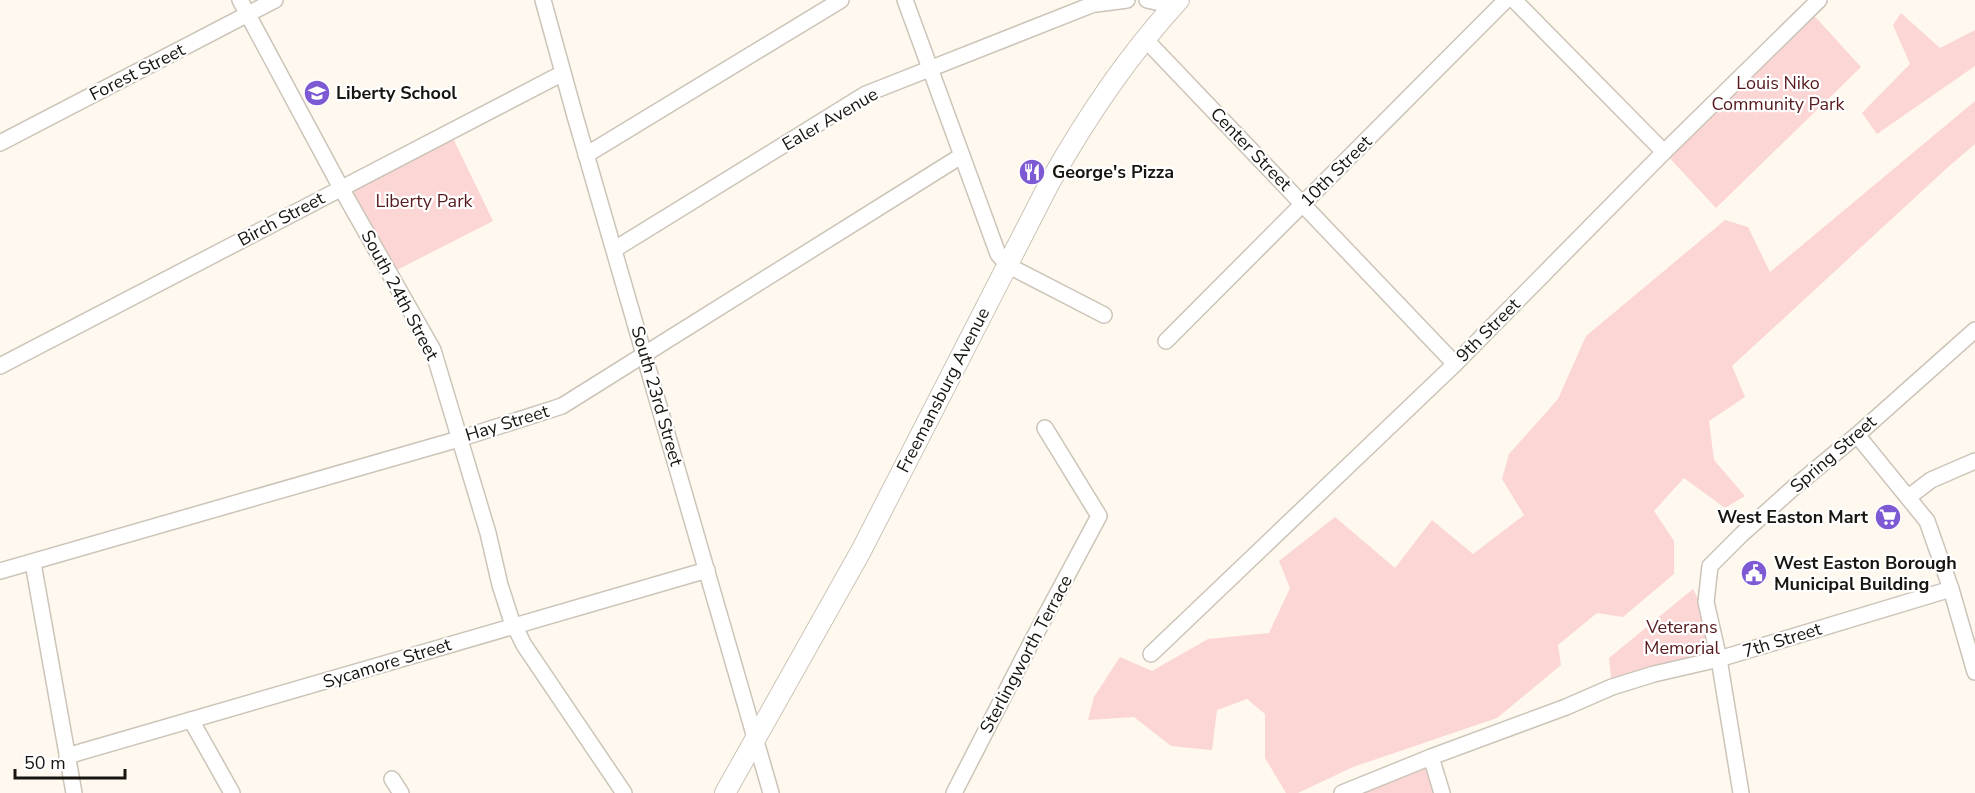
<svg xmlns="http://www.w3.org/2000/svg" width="1975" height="793" font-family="'Nunito Sans',sans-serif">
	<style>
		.green { fill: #fbd6d5 }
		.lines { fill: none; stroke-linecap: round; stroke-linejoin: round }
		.minor-casing { stroke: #ccc4b8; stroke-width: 18 }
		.major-casing { stroke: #ccc4b8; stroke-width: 22 }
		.minor { stroke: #fff; stroke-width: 15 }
		.major { stroke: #fff; stroke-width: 20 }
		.labels { text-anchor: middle; stroke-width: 4.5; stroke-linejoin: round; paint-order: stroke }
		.street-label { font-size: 18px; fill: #181510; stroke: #fff }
		.park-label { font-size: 18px; fill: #56191d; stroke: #fff }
		.poi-label { font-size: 18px; font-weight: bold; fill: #181510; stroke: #fff; text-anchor: start }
	</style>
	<rect width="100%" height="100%" fill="#fff8ee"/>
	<!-- green -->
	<g class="green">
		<path d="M 1809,10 L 1861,67 L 1716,208 L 1664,152 Z"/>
		<path d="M 1901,13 L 1940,48 L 1975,30 L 1975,66 L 1877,134 L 1862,113 L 1910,64 L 1893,25 Z"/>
		<path d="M 1975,101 L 1975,144 L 1947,168 L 1732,366 L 1745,397 L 1709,421 L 1714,460 L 1745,496 L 1725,508 L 1684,478 L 1654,511 L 1674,541 L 1674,574 L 1623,617 L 1597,613 L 1558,645 L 1561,665 L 1497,718 L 1353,767 L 1298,793 L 1286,793 L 1265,758 L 1265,714 L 1247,699 L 1217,710 L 1212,750 L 1171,746 L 1134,717 L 1088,720 L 1094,697 L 1120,657 L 1152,671 L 1208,639 L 1269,633 L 1290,588 L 1279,561 L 1335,517 L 1395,568 L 1432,520 L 1473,554 L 1524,515 L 1502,479 L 1509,454 L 1558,399 L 1586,336 L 1725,220 L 1748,227 L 1770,272 Z"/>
		<path d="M 450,132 L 493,221 L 389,274 L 341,188 Z"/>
		<path d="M 1693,589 L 1711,624 L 1719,659 L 1612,687 L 1609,658 Z"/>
		<path d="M 1431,757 L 1442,793 L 1350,793 Z"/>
	</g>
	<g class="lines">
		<defs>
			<g id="minor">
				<path d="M 240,0 L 341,188 L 433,350 L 488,533 L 500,585 L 511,619 L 524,645 L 624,793"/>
				<path d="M 543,0 L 575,116 L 771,793"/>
				<path d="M 905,0 L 998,254 L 1007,265 L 1104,315"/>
				<path d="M 1147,0 L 1174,6"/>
				<path d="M 1514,0 L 1664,152"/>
				<path d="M 1096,4 L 1127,0"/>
				<path d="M 1145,39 L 1455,364"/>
				<path d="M 0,143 L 275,0"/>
				<path d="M 586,155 L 841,0"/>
				<path d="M 615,249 L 866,94 L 1104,0"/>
				<path d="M 1166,341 L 1506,0"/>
				<path d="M 0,366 L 563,73"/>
				<path d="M 1857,435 L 1927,521 L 1951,589 L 1975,672"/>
				<path d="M 1910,496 L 1931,480 L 1975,461"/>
				<path d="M 33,563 L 74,793"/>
				<path d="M 0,571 L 459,439 L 562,406 L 961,156"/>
				<path d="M 1151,654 L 1455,364 L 1664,152 L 1819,0"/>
				<path d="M 191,720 L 232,793"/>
				<path d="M 67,756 L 707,570"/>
				<path d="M 1431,757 L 1442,793"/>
				<path d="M 392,779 L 401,793"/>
				<path d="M 954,793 L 1032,641 L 1099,516 L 1045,428"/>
				<path d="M 1342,793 L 1431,757 L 1566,707 L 1612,687 L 1654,674 L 1719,659 L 1951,589"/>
				<path d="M 1741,793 L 1719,659 L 1706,602 L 1710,566 L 1742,534 L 1792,489 L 1857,435 L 1975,330"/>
			</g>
			<path id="major" d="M 725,793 L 861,551 L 1050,182 C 1086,118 1129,54 1179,0"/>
		</defs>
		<!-- minor casing -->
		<use href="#minor" class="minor-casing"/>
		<!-- major casing -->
		<use href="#major" class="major-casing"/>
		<!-- minor -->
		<use href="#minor" class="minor"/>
		<!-- major -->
		<use href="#major" class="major"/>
	</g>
	<!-- icons -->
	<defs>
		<symbol id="school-disc" viewBox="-11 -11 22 22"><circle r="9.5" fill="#7d5ad4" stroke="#fff"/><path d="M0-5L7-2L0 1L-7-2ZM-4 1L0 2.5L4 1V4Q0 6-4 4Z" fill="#fff"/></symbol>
		<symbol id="restaurant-disc" viewBox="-11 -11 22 22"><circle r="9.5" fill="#7d5ad4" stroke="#fff"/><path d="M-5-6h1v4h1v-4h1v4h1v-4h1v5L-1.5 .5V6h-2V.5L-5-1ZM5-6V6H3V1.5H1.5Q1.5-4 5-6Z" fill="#fff"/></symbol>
		<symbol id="supermarket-disc" viewBox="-11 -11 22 22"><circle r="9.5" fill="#7d5ad4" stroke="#fff"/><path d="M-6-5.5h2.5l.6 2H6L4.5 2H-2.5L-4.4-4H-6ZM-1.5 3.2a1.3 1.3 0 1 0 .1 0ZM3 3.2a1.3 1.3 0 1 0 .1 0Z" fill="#fff"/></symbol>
		<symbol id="civic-disc" viewBox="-11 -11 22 22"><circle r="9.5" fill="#7d5ad4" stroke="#fff"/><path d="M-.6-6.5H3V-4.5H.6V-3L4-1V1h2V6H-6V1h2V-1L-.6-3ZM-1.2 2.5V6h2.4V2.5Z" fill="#fff"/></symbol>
	</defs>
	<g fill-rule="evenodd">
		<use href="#school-disc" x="302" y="78" width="30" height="30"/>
		<use href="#restaurant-disc" x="1017" y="157" width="30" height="30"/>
		<use href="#supermarket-disc" x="1873" y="502" width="30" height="30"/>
		<use href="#civic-disc" x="1739" y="558" width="30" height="30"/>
	</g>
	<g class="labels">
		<!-- street labels -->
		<g class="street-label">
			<text transform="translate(137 72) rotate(-27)" y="6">Forest Street</text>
			<text transform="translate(830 119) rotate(-30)" y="6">Ealer Avenue</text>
			<text transform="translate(1251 149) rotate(46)" y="6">Center Street</text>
			<text transform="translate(1336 171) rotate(-45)" y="6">10th Street</text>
			<text transform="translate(281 219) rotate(-28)" y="6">Birch Street</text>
			<text transform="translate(400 295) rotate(62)" y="6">South 24th Street</text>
			<text transform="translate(1488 330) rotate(-45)" y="6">9th Street</text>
			<text transform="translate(943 390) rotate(-63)" y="6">Freemansburg Avenue</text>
			<text transform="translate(657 396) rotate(74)" y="6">South 23rd Street</text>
			<text transform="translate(507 423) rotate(-17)" y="6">Hay Street</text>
			<text transform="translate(1833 454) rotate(-41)" y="6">Spring Street</text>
			<text transform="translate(1782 640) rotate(-17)" y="6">7th Street</text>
			<text transform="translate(1026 654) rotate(-62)" y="6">Sterlingworth Terrace</text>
			<text transform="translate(387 663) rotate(-17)" y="6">Sycamore Street</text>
		</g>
		<!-- park labels -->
		<g class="park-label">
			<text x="1778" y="89">Louis Niko<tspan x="1778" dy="21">Community Park</tspan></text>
			<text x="424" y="207">Liberty Park</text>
			<text x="1682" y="633">Veterans<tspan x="1682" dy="21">Memorial</tspan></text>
		</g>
		<!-- poi labels -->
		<g class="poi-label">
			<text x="336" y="99">Liberty School</text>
			<text x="1052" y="178">George's Pizza</text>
			<text x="1868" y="523" text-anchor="end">West Easton Mart</text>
			<text x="1774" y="569">West Easton Borough<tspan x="1774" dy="21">Municipal Building</tspan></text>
		</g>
	</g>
	<!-- scale -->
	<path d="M15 769v9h110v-9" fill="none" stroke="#181510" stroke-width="3"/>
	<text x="24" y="769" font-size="18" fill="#181510" stroke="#ffffff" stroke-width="4.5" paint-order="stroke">50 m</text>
</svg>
